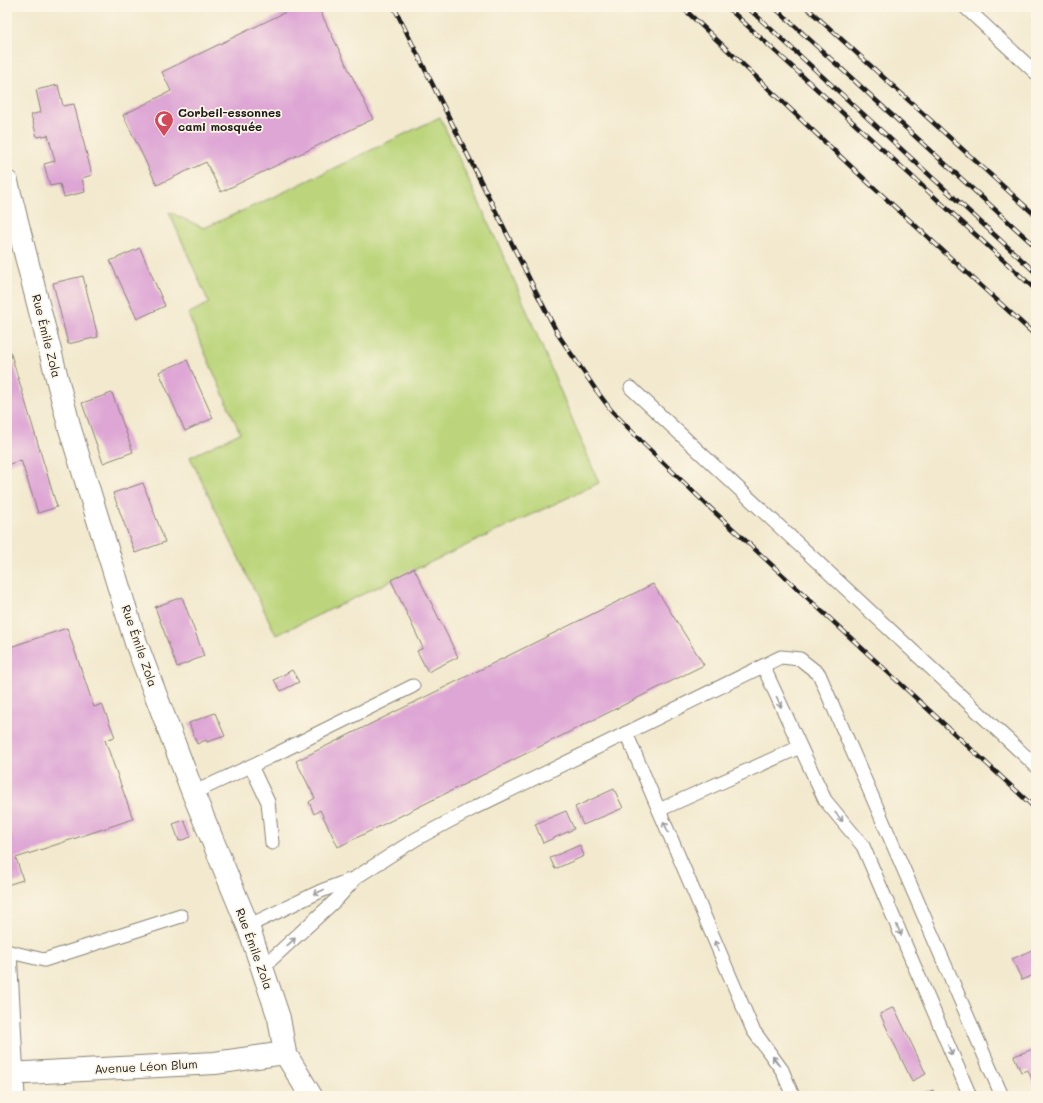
<svg xmlns="http://www.w3.org/2000/svg" width="1043" height="1103" font-family="Mali,sans-serif">
	<style>
		.green { fill: #bcd57b; stroke: #6c784c }
		.building { fill: #dea6d5 }
		.lines { fill: none; stroke-linecap: round; stroke-linejoin: round }
		.lane-casing { stroke: #878275; stroke-width: 15 }
		.street-casing { stroke: #878275; stroke-width: 24 }
		.secondary-casing { stroke: #878275; stroke-width: 24 }
		.lane { stroke: #fff; stroke-width: 13 }
		.street { stroke: #fff; stroke-width: 22 }
		.secondary { stroke: #fff; stroke-width: 22 }
		.rail-casing { stroke: #1c1c1c; stroke-width: 4.5 }
		.rail { stroke: #fcf5e5; stroke-width: 3; stroke-dasharray: 9; stroke-linecap: butt }
		.oneway { stroke: #999 }
		.labels { text-anchor: middle; stroke-width: 3.5; stroke-linejoin: round; paint-order: stroke }
		.poi-label { font-size: 12px; font-weight: bold; fill: #1c1c1c; stroke: #fcf5e5; text-anchor: start }
		.street-label { font-size: 12px; fill: #1c1c1c; stroke: #fcf5e5 }
	</style>
	<rect width="100%" height="100%" fill="#fcf5e5"/>
	<filter id="ink" filterUnits="userSpaceOnUse"><feTurbulence type="fractalNoise" baseFrequency=".025" numOctaves="2"/><feDisplacementMap in="SourceGraphic" scale="8" xChannelSelector="R" yChannelSelector="G"/><feConvolveMatrix kernelMatrix="1 2 1 2 8 2 1 2 1" color-interpolation-filters="sRGB"/></filter>
	<filter id="wash" filterUnits="userSpaceOnUse"><feTurbulence type="fractalNoise" baseFrequency=".012" numOctaves="4" result="noise"/><feDisplacementMap in="SourceGraphic" scale="16" xChannelSelector="R" yChannelSelector="G"/><feGaussianBlur stdDeviation="0.9" result="paint"/><feColorMatrix in="noise" values="0 0 0 0 0 0 0 0 0 0 0 0 0 0 0 0 0 1.4 0 .05"/><feComposite in="paint" operator="in"/></filter>
	<g filter="url(#wash)">
		<rect width="100%" height="100%" fill="#f2e9ce"/>
		<!-- green -->
		<path class="green" d="M 440,117 L 509,268 L 599,483 L 276,635 L 190,457 L 240,433 L 188,314 L 209,303 L 169,212 L 204,228 L 280,194 Z"/>
		<g id="blocks">
			<!-- building -->
			<g class="building">
				<path d="M 296,7 L 318,7 L 373,119 L 221,192 L 206,162 L 157,185 L 123,115 L 171,91 L 162,72 Z"/>
				<path d="M 58,85 L 63,106 L 74,104 L 92,175 L 82,178 L 85,192 L 64,197 L 60,184 L 50,186 L 44,164 L 55,161 L 48,135 L 37,137 L 31,115 L 41,112 L 36,90 Z"/>
				<path d="M 140,248 L 165,306 L 137,319 L 110,261 Z"/>
				<path d="M 83,276 L 98,337 L 68,344 L 53,283 Z"/>
				<path d="M 7,341 L 57,507 L 38,513 L 21,460 L 7,465 Z"/>
				<path d="M 187,360 L 213,418 L 185,431 L 159,372 Z"/>
				<path d="M 112,393 L 133,452 L 103,463 L 82,403 Z"/>
				<path d="M 143,483 L 165,542 L 135,553 L 113,493 Z"/>
				<path d="M 414,568 L 458,657 L 428,672 L 417,651 L 423,648 L 391,580 Z"/>
				<path d="M 653,584 L 704,665 L 338,847 L 320,810 L 314,814 L 309,802 L 315,798 L 296,761 Z"/>
				<path d="M 182,597 L 204,656 L 177,667 L 155,607 Z"/>
				<path d="M 67,628 L 94,707 L 102,704 L 115,737 L 105,740 L 133,819 L 16,858 L 23,880 L 7,885 L 7,648 Z"/>
				<path d="M 292,670 L 299,682 L 281,691 L 274,680 Z"/>
				<path d="M 215,713 L 225,736 L 207,742 L 206,740 L 197,744 L 189,723 Z"/>
				<path d="M 614,789 L 623,808 L 583,825 L 575,807 Z"/>
				<path d="M 566,811 L 574,829 L 543,843 L 535,824 Z"/>
				<path d="M 184,820 L 191,837 L 179,841 L 173,824 Z"/>
				<path d="M 580,845 L 584,856 L 555,869 L 550,858 Z"/>
				<path d="M 1036,948 L 1036,974 L 1022,980 L 1012,959 Z"/>
				<path d="M 894,1007 L 926,1074 L 912,1081 L 880,1014 Z"/>
				<path d="M 1036,1048 L 1036,1089 L 1028,1070 L 1021,1072 L 1014,1056 Z"/>
				<path d="M 933,1090 L 935,1096 L 918,1096 Z"/>
			</g>
		</g>
	</g>
	<g filter="url(#ink)">
		<use href="#blocks" fill-opacity="0" stroke="#878275" stroke-width="1"/>
		<g class="lines">
			<defs>
				<g id="lane">
					<path d="M 965,7 L 1036,73"/>
					<path d="M 631,388 L 1036,766"/>
					<path d="M 763,666 L 825,800 L 863,846 L 970,1096"/>
					<path d="M 626,733 L 753,1030 L 782,1070 L 793,1096"/>
					<path d="M 251,766 L 268,802 L 272,843"/>
					<path d="M 193,793 L 270,757 L 413,686"/>
					<path d="M 659,810 L 800,747"/>
					<path d="M 248,926 L 321,891 L 355,878 L 416,839 L 474,808 L 781,657 L 800,659 L 819,674 L 1002,1096"/>
					<path d="M 7,952 L 10,952 L 18,1096"/>
					<path d="M 10,952 L 44,960 L 181,916"/>
					<path d="M 262,968 L 337,899 L 354,880"/>
				</g>
				<path id="street" d="M 7,1074 L 215,1063 L 285,1053"/>
				<path id="secondary" d="M 7,182 L 70,429 L 136,643 L 193,793 L 248,926 L 279,1018 L 285,1053 L 311,1096"/>
			</defs>
			<!-- lane casing -->
			<use href="#lane" class="lane-casing"/>
			<!-- street casing -->
			<use href="#street" class="street-casing"/>
			<!-- secondary casing -->
			<use href="#secondary" class="secondary-casing"/>
			<!-- lane -->
			<use href="#lane" class="lane"/>
			<!-- street -->
			<use href="#street" class="street"/>
			<!-- secondary -->
			<use href="#secondary" class="secondary"/>
			<defs>
				<g id="rail">
					<path d="M 394,7 L 535,290 L 559,336 L 596,390 L 611,410 L 645,445 L 707,505 L 1036,809"/>
					<path d="M 682,7 L 860,175 L 1036,336"/>
					<path d="M 727,7 L 1036,290"/>
					<path d="M 747,7 L 1036,273"/>
					<path d="M 774,7 L 1036,247"/>
					<path d="M 806,7 L 1036,216"/>
				</g>
			</defs>
			<!-- rail casing -->
			<use href="#rail" class="rail-casing"/>
			<!-- rail -->
			<use href="#rail" class="rail"/>
		</g>
		<!-- one-way arrows -->
		<defs><path id="oneway-shaft" d="M-6 0H5M1.5-3L5.5 0L1.5 3" fill="none" stroke-width="1.6" stroke-linecap="round" stroke-linejoin="round"/></defs>
		<g class="oneway">
			<use href="#oneway-shaft" transform="translate(779 702) rotate(65)"/>
			<use href="#oneway-shaft" transform="translate(839 817) rotate(50)"/>
			<use href="#oneway-shaft" transform="translate(666 827) rotate(-113)"/>
			<use href="#oneway-shaft" transform="translate(319 892) rotate(156)"/>
			<use href="#oneway-shaft" transform="translate(899 930) rotate(67)"/>
			<use href="#oneway-shaft" transform="translate(291 942) rotate(-43)"/>
			<use href="#oneway-shaft" transform="translate(717 946) rotate(-113)"/>
			<use href="#oneway-shaft" transform="translate(950 1050) rotate(67)"/>
			<use href="#oneway-shaft" transform="translate(776 1061) rotate(-126)"/>
		</g>
	</g>
	<!-- icons -->
	<defs>
		<symbol id="mosque-pin" viewBox="-11 -11 22 30"><path d="M0 17L-7.5 6A9.5 9.5 0 1 1 7.5 6Z" fill="#d1495b" stroke="#fcf5e5"/><path d="M3.5-4.9A6 6 0 1 0 3.5 4.9A5 5 0 1 1 3.5-4.9Z" fill="#fff"/></symbol>
	</defs>
	<g fill-rule="evenodd">
		<use href="#mosque-pin" x="153" y="109" width="22" height="30"/>
	</g>
	<g class="labels">
		<!-- poi labels -->
		<g class="poi-label">
			<text x="178" y="117">Corbeil-essonnes<tspan x="178" dy="14">cami mosquée</tspan></text>
		</g>
		<!-- street labels -->
		<g class="street-label">
			<text transform="translate(46 336) rotate(76)" y="4">Rue Émile Zola</text>
			<text transform="translate(139 646) rotate(71)" y="4">Rue Émile Zola</text>
			<text transform="translate(254 949) rotate(70)" y="4">Rue Émile Zola</text>
			<text transform="translate(146 1067) rotate(-3)" y="4">Avenue Léon Blum</text>
		</g>
	</g>
	<!-- margin -->
	<rect width="1043" height="1103" fill="none" stroke="#fcf5e5" stroke-width="24"/>
</svg>
